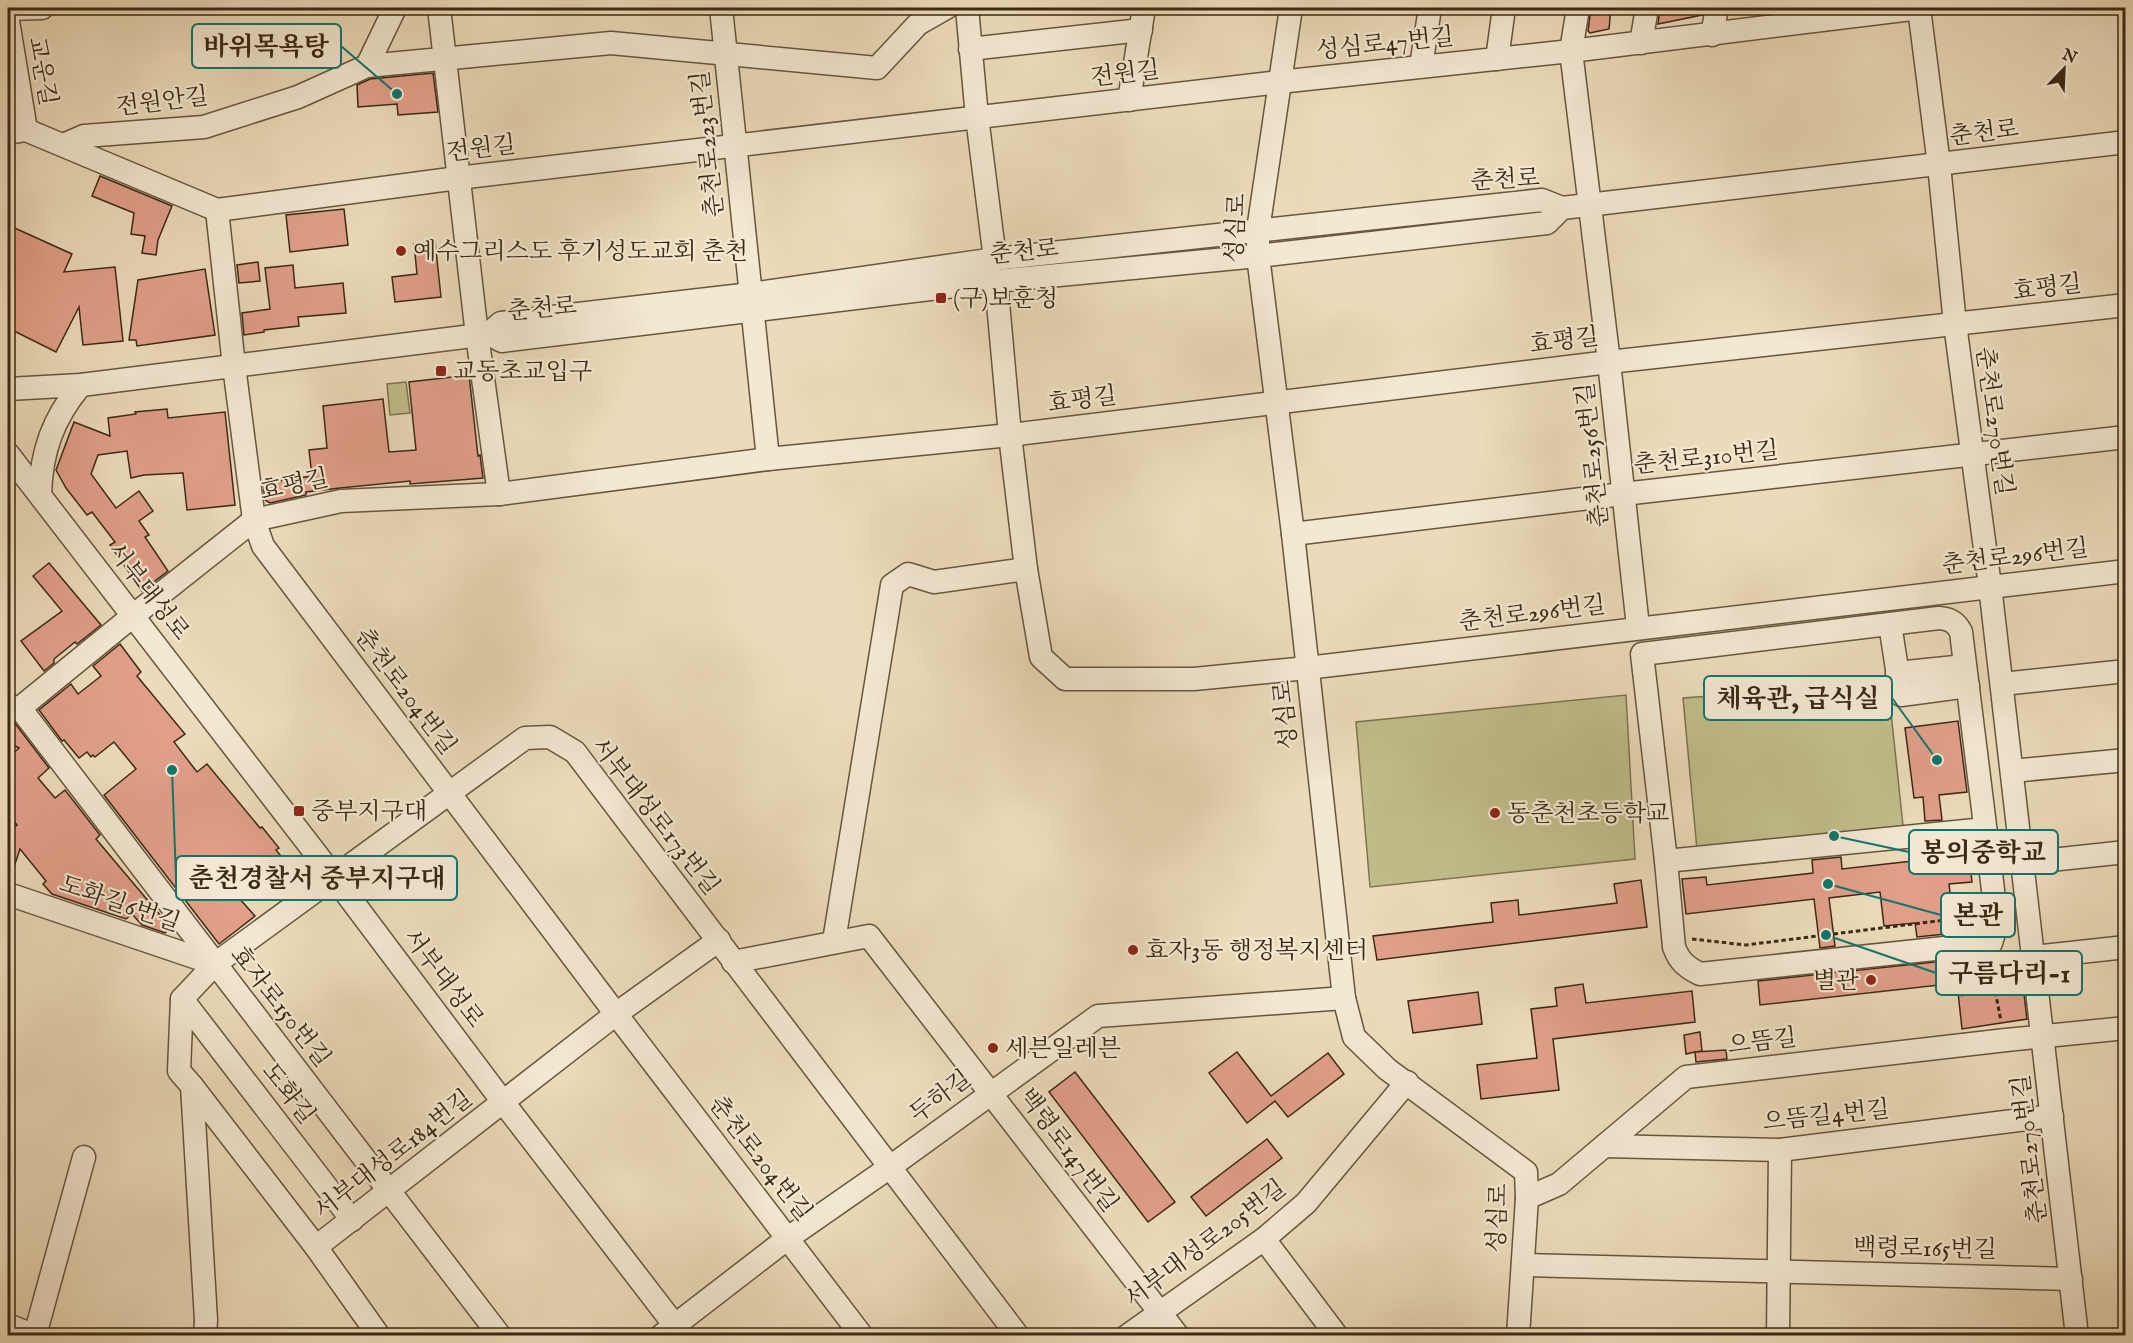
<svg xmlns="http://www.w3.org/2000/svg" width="2133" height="1343" font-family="'IM FELL English','Noto Serif KR',serif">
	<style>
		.green { fill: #c0bd8a; stroke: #7e7350; stroke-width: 1.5 }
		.building { fill: #e19f89; stroke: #3b2915; stroke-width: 1.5 }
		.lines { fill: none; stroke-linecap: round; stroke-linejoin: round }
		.minor-casing { stroke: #67563e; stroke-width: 25 }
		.path { stroke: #3b2915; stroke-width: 3; stroke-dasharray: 4.5 3; stroke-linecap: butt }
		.minor { stroke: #f3e8d2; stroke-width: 22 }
		.poi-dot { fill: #8f2418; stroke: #f3e8d2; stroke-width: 2 }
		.labels { text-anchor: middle; stroke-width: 4.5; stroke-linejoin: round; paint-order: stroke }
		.street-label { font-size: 24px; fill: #3b2915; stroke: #f3e8d2 }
		.poi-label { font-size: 24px; fill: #3b2915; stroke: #f3e8d2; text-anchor: start }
		.leader { fill: none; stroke: #0f766e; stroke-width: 2 }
		.callout-dot { fill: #0f766e; stroke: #f3e8d2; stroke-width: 2 }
		.callout { fill: #f3e8d2; stroke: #0f766e; stroke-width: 2 }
		.callout-label { font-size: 26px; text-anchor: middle; font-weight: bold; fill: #3b2915 }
	</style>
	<rect width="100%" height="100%" fill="#ecdbba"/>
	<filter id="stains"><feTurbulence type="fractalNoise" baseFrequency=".00333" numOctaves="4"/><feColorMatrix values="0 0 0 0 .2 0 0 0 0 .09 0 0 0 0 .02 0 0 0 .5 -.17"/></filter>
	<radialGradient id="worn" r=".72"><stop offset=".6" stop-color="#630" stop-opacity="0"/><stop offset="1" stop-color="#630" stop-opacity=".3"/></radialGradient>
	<!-- green -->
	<g class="green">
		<path d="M 406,382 L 410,413 L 390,415 L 387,384 Z"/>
		<path d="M 1888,684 L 1904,835 L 1697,850 L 1683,698 Z"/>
		<path d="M 1626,695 L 1635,859 L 1370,887 L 1356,722 Z"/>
	</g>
	<!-- building -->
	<g class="building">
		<path d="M 1591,8 L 1611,8 L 1609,29 L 1590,33 L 1588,31 Z"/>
		<path d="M 1660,8 L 1703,8 L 1702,15 L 1658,24 Z"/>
		<path d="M 433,73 L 438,112 L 398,115 L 397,104 L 358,107 L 357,85 L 370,79 Z"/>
		<path d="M 100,176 L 172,206 L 158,240 L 156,255 L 142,253 L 145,236 L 131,234 L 134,213 L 92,196 Z"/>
		<path d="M 344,209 L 348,245 L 290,252 L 286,215 Z"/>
		<path d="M 8,225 L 72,254 L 64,272 L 115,267 L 123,341 L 83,345 L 79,307 L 56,352 L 8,328 Z"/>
		<path d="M 435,241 L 441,297 L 395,302 L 392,277 L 417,274 L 414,244 Z"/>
		<path d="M 258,262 L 260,281 L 239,283 L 237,265 Z"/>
		<path d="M 293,265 L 295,288 L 343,283 L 346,313 L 298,317 L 299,326 L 264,330 L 264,332 L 244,335 L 242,313 L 270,309 L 265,268 Z"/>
		<path d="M 205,269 L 215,335 L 137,346 L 136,340 L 129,340 L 138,280 Z"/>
		<path d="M 469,375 L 478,456 L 480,455 L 483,478 L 410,484 L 410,481 L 340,488 L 306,492 L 306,495 L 270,503 L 265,500 L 263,483 L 312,476 L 309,450 L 327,448 L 323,406 L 383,399 L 389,452 L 416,450 L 409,382 Z"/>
		<path d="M 167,409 L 168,418 L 225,412 L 235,505 L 187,510 L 183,473 L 144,475 L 131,478 L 127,451 L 98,455 L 91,474 L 116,508 L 139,491 L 153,511 L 139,521 L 149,535 L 145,537 L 168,571 L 142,591 L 110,545 L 115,542 L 92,512 L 87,515 L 66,488 L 56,470 L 74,422 L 110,436 L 108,418 L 136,414 L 135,412 Z"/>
		<path d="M 49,563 L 101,625 L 77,644 L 75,642 L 54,659 L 54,663 L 44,671 L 21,641 L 62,611 L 33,576 Z"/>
		<path d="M 120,644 L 141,672 L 137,676 L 185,734 L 174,742 L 197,772 L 207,764 L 260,828 L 262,827 L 279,848 L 276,850 L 303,883 L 285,897 L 266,874 L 264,875 L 257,867 L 231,889 L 255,916 L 219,944 L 104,795 L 136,769 L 114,742 L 95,757 L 93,755 L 91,757 L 87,752 L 79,758 L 64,740 L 62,741 L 39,710 L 71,684 L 78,694 L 101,676 L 93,666 Z"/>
		<path d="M 1958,721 L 1967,792 L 1939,795 L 1942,820 L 1925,821 L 1923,797 L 1914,798 L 1905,728 Z"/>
		<path d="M 14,722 L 49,768 L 38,778 L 55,798 L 65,790 L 100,835 L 96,839 L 171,928 L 165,933 L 142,925 L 132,914 L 126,919 L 52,894 L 43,884 L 46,881 L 20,849 L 10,879 L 8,878 L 8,832 L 17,825 L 8,813 L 8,758 L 19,748 L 8,742 L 8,735 Z"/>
		<path d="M 1945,847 L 1946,858 L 1969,855 L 1972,882 L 1949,884 L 1955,933 L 1917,937 L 1915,923 L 1884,926 L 1880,892 L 1829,898 L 1835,946 L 1820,948 L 1814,899 L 1686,914 L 1682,879 L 1706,877 L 1707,885 L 1813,873 L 1812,860 L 1841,857 L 1842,869 L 1930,859 L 1929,848 Z"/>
		<path d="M 1641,880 L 1647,927 L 1377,960 L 1373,936 L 1493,922 L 1491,903 L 1518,900 L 1519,915 L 1617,903 L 1614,884 Z"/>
		<path d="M 2019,953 L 2027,1019 L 1962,1029 L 1957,983 L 1760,1005 L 1758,981 Z"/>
		<path d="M 1583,984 L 1586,1003 L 1692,991 L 1695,1022 L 1553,1039 L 1559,1090 L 1481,1099 L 1477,1065 L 1537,1058 L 1531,1009 L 1557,1006 L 1555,988 Z"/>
		<path d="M 1478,992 L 1482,1024 L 1413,1033 L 1408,1001 Z"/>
		<path d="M 1700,1032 L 1702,1051 L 1695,1052 L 1726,1050 L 1727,1059 L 1696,1062 L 1695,1052 L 1686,1054 L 1684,1035 Z"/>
		<path d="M 1237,1052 L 1271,1096 L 1328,1053 L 1344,1074 L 1288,1117 L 1275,1101 L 1247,1123 L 1209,1073 Z"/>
		<path d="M 1075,1072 L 1175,1202 L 1148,1222 L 1049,1092 Z"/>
		<path d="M 1267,1139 L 1282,1158 L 1206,1216 L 1191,1197 Z"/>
	</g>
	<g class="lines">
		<defs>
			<g id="minor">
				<path d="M 439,8 L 477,335 L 499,494"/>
				<path d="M 721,8 L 768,459"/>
				<path d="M 967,8 L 977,117 L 995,259"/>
				<path d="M 1291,8 L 1258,230 L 1258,256 L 1293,534 L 1344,998 L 1354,1037 L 1387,1069 L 1526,1172 L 1527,1198 L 1518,1336"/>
				<path d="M 1578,8 L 1571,51 L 1609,362 L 1638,627"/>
				<path d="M 1919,8 L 1939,165 L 1955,324 L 1990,586 L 2077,1336"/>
				<path d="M 8,9 L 42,8"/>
				<path d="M 8,21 L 26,130"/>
				<path d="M 1712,35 L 1717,8"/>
				<path d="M 1641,43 L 1647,8"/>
				<path d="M 970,49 L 1141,30"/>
				<path d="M 1497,59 L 1504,8"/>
				<path d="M 367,66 L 395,8"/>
				<path d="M 1421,66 L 1430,8"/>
				<path d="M 1129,100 L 1144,8"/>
				<path d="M 8,133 L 26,130 L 217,210 L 458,178 L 1279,82 L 1571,51 L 1920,8"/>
				<path d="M 63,145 L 84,136 L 204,127 L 298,97 L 367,66 L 611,43 L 877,68 L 918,24 L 946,8"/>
				<path d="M 217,210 L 234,366 L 254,520 L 263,546 L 616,1014 L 862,1336"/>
				<path d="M 996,281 L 1010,435 L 1026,569 L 1041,657 L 1065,679 L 1194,679 L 1307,668 L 2126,571"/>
				<path d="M 488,334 L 501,323 L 751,294 L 995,259 L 1542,200 L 1562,208 L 2126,142"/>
				<path d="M 8,389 L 81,385 L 488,334 L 502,341 L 996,281 L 1258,256 L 1547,223 L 1562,208"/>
				<path d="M 8,454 L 334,877 L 503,1102 L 683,1336"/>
				<path d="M 40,495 C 41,452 53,418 81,385"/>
				<path d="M 1293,534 L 1623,494 L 2126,437"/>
				<path d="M 1939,618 C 1950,619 1956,622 1961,632 L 1996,914 L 1995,930 L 1991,943 L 1700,974 C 1686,967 1679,961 1674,947 L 1666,861 L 1642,654 Z"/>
				<path d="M 1890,624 L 1901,695 L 1968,686"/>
				<path d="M 1897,673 L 1965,666"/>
				<path d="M 2002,684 L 2126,671"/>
				<path d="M 8,706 L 20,708 L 500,1336"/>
				<path d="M 20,708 L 134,615 L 254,520 L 341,501 L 499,494 L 768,459 L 1010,435 L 1609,362 L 2126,305"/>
				<path d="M 2012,771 L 2126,760"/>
				<path d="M 1666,861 L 1985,829"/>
				<path d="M 2023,863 L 2126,852"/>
				<path d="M 8,894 L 215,964"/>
				<path d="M 834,941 L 892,585 L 908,574 L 934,582 L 1026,569"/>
				<path d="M 2034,957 L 2126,947"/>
				<path d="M 733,962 L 869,936 L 1178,1336"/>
				<path d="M 182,999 L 352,1220"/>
				<path d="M 192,1086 L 316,1247"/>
				<path d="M 1604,1146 L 1780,1150 L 2052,1116"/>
				<path d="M 1527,1198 L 1559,1184 L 1686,1077 L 2006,1040 L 2126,1028"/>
				<path d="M 1264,1239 L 1337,1336"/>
				<path d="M 1523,1265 L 2071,1279"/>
				<path d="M 8,1325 L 35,1336"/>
				<path d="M 35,1335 L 84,1157"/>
				<path d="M 205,1336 L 206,1320 L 192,1086 L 179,1071 L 182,999 L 215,964 L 525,738 L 550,737 L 575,752 L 1018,1336"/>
				<path d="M 379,1336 L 316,1247 L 616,1014 L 719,940"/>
				<path d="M 661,1336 L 788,1238 L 890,1167 L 1098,1016 L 1344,998"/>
				<path d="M 1127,1336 L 1264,1239 L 1306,1203 L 1407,1082"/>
				<path d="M 1778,1336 L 1780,1150"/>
			</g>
		</defs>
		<!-- minor casing -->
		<use href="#minor" class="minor-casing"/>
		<!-- path -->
		<g class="path">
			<path d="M 1692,939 L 1746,945 L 1977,916"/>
			<path d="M 1992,962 L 1995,990 L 2001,1021"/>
			<path d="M 1961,995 L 1995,990"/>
		</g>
		<!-- minor -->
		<use href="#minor" class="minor"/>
	</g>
	<!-- markers -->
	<g class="poi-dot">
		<circle cx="401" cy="251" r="6"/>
		<rect x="935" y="292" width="12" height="12" rx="3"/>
		<rect x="435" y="365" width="12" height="12" rx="3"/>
		<rect x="293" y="805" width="12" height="12" rx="3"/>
		<circle cx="1495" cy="813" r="6"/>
		<circle cx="1133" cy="950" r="6"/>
		<circle cx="1871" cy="980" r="6"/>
		<circle cx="993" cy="1048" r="6"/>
	</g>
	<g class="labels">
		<!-- street labels -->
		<g class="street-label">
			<text transform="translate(1385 43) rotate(-6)" y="8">성심로47번길</text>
			<text transform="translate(43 71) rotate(80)" y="8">교운길</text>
			<text transform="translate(1125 73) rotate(-7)" y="8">전원길</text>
			<text transform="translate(162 101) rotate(-7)" y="8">전원안길</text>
			<text transform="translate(1984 132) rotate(-7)" y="8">춘천로</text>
			<text transform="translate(707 144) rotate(-96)" y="8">춘천로223번길</text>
			<text transform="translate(481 148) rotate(-7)" y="8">전원길</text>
			<text transform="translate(1505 179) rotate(-3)" y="8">춘천로</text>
			<text transform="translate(1235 228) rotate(-87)" y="8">성심로</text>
			<text transform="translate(1024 251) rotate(-6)" y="8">춘천로</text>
			<text transform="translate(2047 287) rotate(-7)" y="8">효평길</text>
			<text transform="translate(542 308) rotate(-5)" y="8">춘천로</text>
			<text transform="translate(1564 340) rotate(-7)" y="8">효평길</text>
			<text transform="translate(1082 399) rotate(-7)" y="8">효평길</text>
			<text transform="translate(1995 421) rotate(82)" y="8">춘천로270번길</text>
			<text transform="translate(1592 455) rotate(-96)" y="8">춘천로256번길</text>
			<text transform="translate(1706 457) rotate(-6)" y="8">춘천로310번길</text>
			<text transform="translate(294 484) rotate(-12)" y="8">효평길</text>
			<text transform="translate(2015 556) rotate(-7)" y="8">춘천로296번길</text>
			<text transform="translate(149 591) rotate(52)" y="8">서부대성로</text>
			<text transform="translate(1532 613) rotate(-7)" y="8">춘천로296번길</text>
			<text transform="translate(406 691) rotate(53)" y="8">춘천로204번길</text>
			<text transform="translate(1285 715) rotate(-96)" y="8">성심로</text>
			<text transform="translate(656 816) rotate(52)" y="8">서부대성로173번길</text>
			<text transform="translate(120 903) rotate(19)" y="8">도화길6번길</text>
			<text transform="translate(444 978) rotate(53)" y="8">서부대성로</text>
			<text transform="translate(281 1006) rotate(52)" y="8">효자로150번길</text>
			<text transform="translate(1762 1041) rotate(-7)" y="8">으뜸길</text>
			<text transform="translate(289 1093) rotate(52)" y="8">도화길</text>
			<text transform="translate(940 1096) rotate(-37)" y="8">두하길</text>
			<text transform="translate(1826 1115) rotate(-6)" y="8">으뜸길4번길</text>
			<text transform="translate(2029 1149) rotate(-97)" y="8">춘천로270번길</text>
			<text transform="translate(1069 1150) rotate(53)" y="8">백령로147번길</text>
			<text transform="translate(393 1154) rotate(-38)" y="8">서부대성로184번길</text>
			<text transform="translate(761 1158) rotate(52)" y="8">춘천로204번길</text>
			<text transform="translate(1497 1218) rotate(-88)" y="8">성심로</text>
			<text transform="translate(1205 1243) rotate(-37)" y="8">서부대성로205번길</text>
			<text transform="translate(1925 1248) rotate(1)" y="8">백령로165번길</text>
		</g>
		<!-- poi labels -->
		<g class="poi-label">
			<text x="413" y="259">예수그리스도 후기성도교회 춘천</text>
			<text x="953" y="306">(구)보훈청</text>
			<text x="453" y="379">교동초교입구</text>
			<text x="311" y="819">중부지구대</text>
			<text x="1507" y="821">동춘천초등학교</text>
			<text x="1145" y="958">효자3동 행정복지센터</text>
			<text x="1859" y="988" text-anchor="end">별관</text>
			<text x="1005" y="1056">세븐일레븐</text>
		</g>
	</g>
	<!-- callouts -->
	<path class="leader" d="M397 94L341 46M1937 760L1892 698M1834 836L1909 852M172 770L176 878M1828 884L1941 915M1826 935L1936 973"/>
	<g class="callout-dot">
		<circle cx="397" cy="94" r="6"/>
		<circle cx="1937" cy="760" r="6"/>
		<circle cx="1834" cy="836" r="6"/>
		<circle cx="172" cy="770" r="6"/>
		<circle cx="1828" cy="884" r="6"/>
		<circle cx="1826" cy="935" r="6"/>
	</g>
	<g class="callout">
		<rect x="192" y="24" width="149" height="44" rx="6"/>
		<rect x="1704" y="676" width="188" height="44" rx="6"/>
		<rect x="1909" y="830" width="149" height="44" rx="6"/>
		<rect x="176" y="856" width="281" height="44" rx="6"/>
		<rect x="1941" y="893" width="74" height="44" rx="6"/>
		<rect x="1936" y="951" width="146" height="44" rx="6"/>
	</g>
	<g class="callout-label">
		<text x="266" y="55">바위목욕탕</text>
		<text x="1798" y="707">체육관, 급식실</text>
		<text x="1983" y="861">봉의중학교</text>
		<text x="317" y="887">춘천경찰서 중부지구대</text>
		<text x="1978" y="924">본관</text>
		<text x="2009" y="982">구름다리-1</text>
	</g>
	<!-- margin -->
	<rect width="2133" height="1343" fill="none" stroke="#ecdbba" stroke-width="30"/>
	<rect x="9" y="9" width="2115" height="1325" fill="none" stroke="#3b2915" stroke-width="3"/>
	<rect x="15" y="15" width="2103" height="1313" fill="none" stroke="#3b2915" stroke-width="1.5"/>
	<!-- north arrow -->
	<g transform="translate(2064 69) rotate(23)" stroke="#f3e8d2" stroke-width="4.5" paint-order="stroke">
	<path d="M0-4.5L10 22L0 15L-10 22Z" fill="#3b2915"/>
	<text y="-9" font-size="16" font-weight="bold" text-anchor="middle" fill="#3b2915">N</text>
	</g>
	<rect width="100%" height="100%" filter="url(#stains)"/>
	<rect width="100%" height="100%" fill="url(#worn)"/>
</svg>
